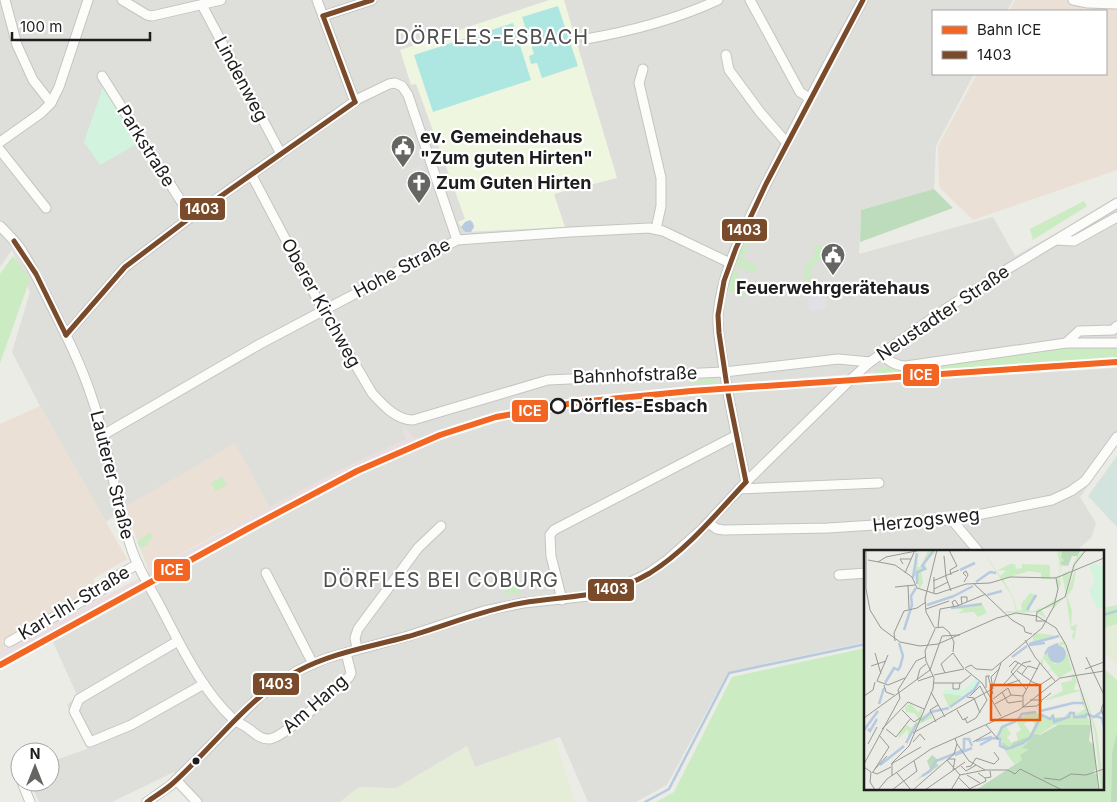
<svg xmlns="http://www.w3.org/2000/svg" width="1117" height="802" font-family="Inter,sans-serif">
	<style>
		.residential { fill: #dededb }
		.commercial { fill: #eae0d6 }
		.industrial { fill: #e9dfe1 }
		.education { fill: #eff6e0 }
		.farmland { fill: #e5edd8 }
		.grass { fill: #cbebc2 }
		.forest { fill: #bcdcbb }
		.wetland { fill: #d3e4df }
		.park { fill: #d2f4de }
		.pitch { fill: #aee6e1 }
		.plaza { fill: #e2e0e4 }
		.water { fill: #b7cae0 }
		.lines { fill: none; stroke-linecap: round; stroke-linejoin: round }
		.stream { stroke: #b7cae0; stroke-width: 2.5 }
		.minor-casing { stroke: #c4c4c1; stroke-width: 11 }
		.minor { stroke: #fcfcfb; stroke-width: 9 }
		.bus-1-casing { stroke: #fff; stroke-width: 9 }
		.bus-1 { stroke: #7a4b2a; stroke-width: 5 }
		.rail-1-casing { stroke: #fff; stroke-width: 10 }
		.rail-1 { stroke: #f26522; stroke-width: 6 }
		.stop-dot { fill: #fff; stroke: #1d1d1d; stroke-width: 2.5 }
		.bus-dot { fill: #1d1d1d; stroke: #fff; stroke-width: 2 }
		.labels { text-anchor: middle; stroke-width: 4.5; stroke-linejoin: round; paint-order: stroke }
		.street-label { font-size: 18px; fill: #1d1d1d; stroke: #fff }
		.poi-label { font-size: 18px; font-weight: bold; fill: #1d1d1d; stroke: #fff; text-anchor: start }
		.stop-label { font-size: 18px; font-weight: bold; fill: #1d1d1d; stroke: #fff; text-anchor: start }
		.quarter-label { font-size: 20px; letter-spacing: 1px; fill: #505050; stroke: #fff }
		.inset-river { fill: none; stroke: #b7cae0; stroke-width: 2.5 }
		.inset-road { fill: none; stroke: #999995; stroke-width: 1 }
		.view { fill: #e8590c; fill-opacity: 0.15; stroke: #e8590c; stroke-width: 2.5 }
		.inset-edge { fill: none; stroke: #1d1d1d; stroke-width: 2.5 }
		.line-badge { stroke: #fff; stroke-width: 2 }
		.badge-label { font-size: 14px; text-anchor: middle; font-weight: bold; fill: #fff }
	</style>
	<rect width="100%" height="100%" fill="#ebece5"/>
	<!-- residential -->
	<g class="residential">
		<path d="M 0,0 L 1013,0 L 1007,11 L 933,11 L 933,74 L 974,74 L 936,146 L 934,189 L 861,210 L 859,254 L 993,217 L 1015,256 L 1117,200 L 1117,354 L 722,384 L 570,399 L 519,409 L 422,438 L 271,510 L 125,507 L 106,522 L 40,406 L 12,352 L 30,292 L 12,250 L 0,267 Z"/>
		<path d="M 1117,368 L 1117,446 L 1080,497 L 1096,523 L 1091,538 L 1076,551 L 866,551 L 866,642 L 728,672 L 667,785 L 636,802 L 588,802 L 560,737 L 475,767 L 467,746 L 396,789 L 359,787 L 340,802 L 200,802 L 174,772 L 112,802 L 39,802 L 30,782 L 50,782 L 50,762 L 87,749 L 67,705 L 77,695 L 53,642 L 367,469 L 420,446 L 505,420 L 598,404 L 734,392 Z"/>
	</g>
	<!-- commercial -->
	<g class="commercial">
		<path d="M 1015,0 L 1117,0 L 1117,170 L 973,220 L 939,187 L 938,146 L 977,74 L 1106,74 L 1106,11 L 1009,11 Z"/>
		<path d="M 40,406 L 127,559 L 93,579 L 95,588 L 90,593 L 2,641 L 5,648 L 0,651 L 0,424 Z"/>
		<path d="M 235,443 L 271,510 L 223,531 L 168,561 L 166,556 L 147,567 L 125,507 Z"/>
	</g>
	<!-- industrial -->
	<g class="industrial">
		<path d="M 1117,358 L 1117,366 L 865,382 L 872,375 L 918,373 Z"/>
		<path d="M 836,378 L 830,385 L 735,390 L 735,385 Z"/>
		<path d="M 722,385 L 724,392 L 661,396 L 581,403 L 552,408 L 487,422 L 423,445 L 424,447 L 373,469 L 261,526 L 0,670 L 0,651 L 149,573 L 147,567 L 153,562 L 154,559 L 155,561 L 166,555 L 169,561 L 337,471 L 406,439 L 403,432 L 404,427 L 414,438 L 417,437 L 420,440 L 479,420 L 516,410 L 569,400 L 648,391 Z"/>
	</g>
	<!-- education -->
	<path class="education" d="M 549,0 L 564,0 L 617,178 L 554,194 L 565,227 L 465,232 L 458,222 L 465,219 L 416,84 L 411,85 L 400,50 Z"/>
	<!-- farmland -->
	<g class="farmland">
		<path d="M 1117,624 L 1117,664 L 1103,653 L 1103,628 Z"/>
		<path d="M 555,739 L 575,802 L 340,802 L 359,787 L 396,788 L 467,746 L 475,767 Z"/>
	</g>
	<!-- grass -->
	<g class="grass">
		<path d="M 1084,201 L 1087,206 L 1033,240 L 1030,229 Z"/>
		<path d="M 746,240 L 750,241 L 742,259 L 757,266 L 756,274 L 735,264 Z"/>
		<path d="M 818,244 L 822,247 L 820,252 L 830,256 L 830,260 L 814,261 L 814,267 L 810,268 L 811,284 L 809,284 L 804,277 L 806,274 L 803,273 L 810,257 L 813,259 L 815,254 L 813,253 Z"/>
		<path d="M 13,256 L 30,279 L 0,363 L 0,274 Z"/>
		<path d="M 733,269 L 738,271 L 734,284 L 751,290 L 747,296 L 728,290 Z"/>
		<path d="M 1065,346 L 1117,346 L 1117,358 L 918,373 L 872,375 L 882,367 L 905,369 Z"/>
		<path d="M 717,379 L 718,384 L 691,384 L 690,381 Z"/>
		<path d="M 222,477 L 227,485 L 215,491 L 211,483 Z"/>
		<path d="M 150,532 L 152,538 L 149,540 L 147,545 L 140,548 L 137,542 Z"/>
		<path d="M 510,585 L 517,585 L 521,593 L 504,595 L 506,588 Z"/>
		<path d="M 1117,605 L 1117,624 L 1103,628 L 1103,608 Z"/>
		<path d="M 866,648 L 866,788 L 1103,788 L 1103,668 L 1117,680 L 1117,732 L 1112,753 L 1111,802 L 656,802 L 674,792 L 732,677 Z"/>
	</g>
	<!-- forest -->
	<g class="forest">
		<path d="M 934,189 L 953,208 L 860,242 L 861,210 Z"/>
		<path d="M 1117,732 L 1117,802 L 1111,802 L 1112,753 Z"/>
	</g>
	<!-- wetland -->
	<path class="wetland" d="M 1117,456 L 1117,527 L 1088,496 Z"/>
	<!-- park -->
	<path class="park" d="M 104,84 L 140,142 L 100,165 L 84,142 Z"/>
	<!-- pitch -->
	<g class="pitch">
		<path d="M 558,6 L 578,66 L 542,78 L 537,63 L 531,64 L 529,56 L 534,54 L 522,17 Z"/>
		<path d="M 513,23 L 531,80 L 433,112 L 414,55 Z"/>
	</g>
	<!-- plaza -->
	<g class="plaza">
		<path d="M 422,165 L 421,178 L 425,187 L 406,194 L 402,185 L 415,180 L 411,169 Z"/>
		<path d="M 807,284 L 811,284 L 812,290 L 825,289 L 827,309 L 810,311 Z"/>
	</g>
	<!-- water -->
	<path class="water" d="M 470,220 L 473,223 L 474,227 L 471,232 L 465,232 L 461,227 L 465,222 Z"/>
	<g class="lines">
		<!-- stream -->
		<g class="stream">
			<path d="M 1103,615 L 1117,611"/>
			<path d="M 645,802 L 669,789 L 729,673 L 866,644"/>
		</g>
		<defs>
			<g id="minor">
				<path d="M 5,0 L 17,45 L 33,80 L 51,103"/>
				<path d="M 122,0 L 147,15 L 152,16 L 221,0"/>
				<path d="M 317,0 L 355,102"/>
				<path d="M 750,0 L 800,92 L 809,98"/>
				<path d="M 1073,0 L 1088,3 L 1117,4"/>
				<path d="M 202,5 L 281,154"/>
				<path d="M 323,16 L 372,0"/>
				<path d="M 586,39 C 632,31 675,20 718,0"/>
				<path d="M 726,55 L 729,70 L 760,112 L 786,142"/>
				<path d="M 643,69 L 639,83 L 661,178 L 661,206 L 656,229"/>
				<path d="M 102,76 L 191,217"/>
				<path d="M 0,142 L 41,113 L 51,103 L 59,87 L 88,0"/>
				<path d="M 0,150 L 46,208"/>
				<path d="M 251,174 L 323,310 L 372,393 C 383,405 396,420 413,420 L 548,380 L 724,372 L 838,359 L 870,362"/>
				<path d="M 0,226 C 7,233 14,240 20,248 C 31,265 40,283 49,301 C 65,333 81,364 92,398 C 109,446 114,496 130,544 C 136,565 148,584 158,602 C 179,642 200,688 233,719 C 238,723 244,725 249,729 C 256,734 260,739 269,739 C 283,739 335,689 349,677 L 351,673 L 346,653"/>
				<path d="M 1056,240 L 1074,241 L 1117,217"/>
				<path d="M 66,335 L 125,267 L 191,217 L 358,99 L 389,84 L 395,83 L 402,86 L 408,95 L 457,240"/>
				<path d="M 1066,343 L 1079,331 L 1113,330 L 1117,326"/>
				<path d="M 881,354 C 888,360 895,366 906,366 L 1066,343 L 1117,343"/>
				<path d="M 103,435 L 260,344 L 457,240 L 570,232 L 649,228 L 663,231 L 730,263"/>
				<path d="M 746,482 C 738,443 729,403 723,363 C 721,347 717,331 718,315 C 721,271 747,223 766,184 C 797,122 829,61 863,0"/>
				<path d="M 739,489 L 879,483"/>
				<path d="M 952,520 L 978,551"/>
				<path d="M 708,523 L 717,529 L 724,530 L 828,528 L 952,520 L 1052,500 L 1071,491 L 1085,481 L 1117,437"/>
				<path d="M 266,573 L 313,664"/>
				<path d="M 839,575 L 866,573"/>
				<path d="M 562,600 L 551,556 L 550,535 L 554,530 L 737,435"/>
				<path d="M 178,641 L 79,699 L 74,711 L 90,742 L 131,725 L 204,684"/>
				<path d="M 9,642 L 102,590 L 110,580 L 138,564"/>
				<path d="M 357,649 L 355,638 L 358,629 L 418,548 L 441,526"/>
				<path d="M 17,769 L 20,777"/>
				<path d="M 176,780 L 197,802"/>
				<path d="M 22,782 L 30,802"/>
				<path d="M 147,802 L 171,785 L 260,696 L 297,671 L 327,658 L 408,636 L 484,611 L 523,603 L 589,596 L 616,589 L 649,573 L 666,561 L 702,529 L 746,482 L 849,381 L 870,362 L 947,308 L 1001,273 L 1117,203"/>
			</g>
		</defs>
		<!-- minor casing -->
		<use href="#minor" class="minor-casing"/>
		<!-- minor -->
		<use href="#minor" class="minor"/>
		<defs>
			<g id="bus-1">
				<path d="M 323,16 L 355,102"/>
				<path d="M 323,16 L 372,0"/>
				<path d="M 14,241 L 36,274 L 66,335"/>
				<path d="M 66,335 L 125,267 L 191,217 L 355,102"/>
				<path d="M 746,482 L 728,393 L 719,333 L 718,315 L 724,281 L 736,248 L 766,184 L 863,0"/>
				<path d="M 147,802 C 155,796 164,791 172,784 C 214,747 247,697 298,671 C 331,653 370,647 406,637 C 445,626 482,610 522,603 C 570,595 606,599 650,573 C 687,550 716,514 746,482"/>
			</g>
		</defs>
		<!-- bus-1 casing -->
		<use href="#bus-1" class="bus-1-casing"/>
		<!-- bus-1 -->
		<use href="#bus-1" class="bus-1"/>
		<defs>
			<path id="rail-1" d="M 0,665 L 249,528 L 357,471 L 440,435 L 496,417 L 579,402 L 691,391 L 1117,362"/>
		</defs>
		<!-- rail-1 casing -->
		<use href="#rail-1" class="rail-1-casing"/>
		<!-- rail-1 -->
		<use href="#rail-1" class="rail-1"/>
	</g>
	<!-- icons -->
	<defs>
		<symbol id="civic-pin" viewBox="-11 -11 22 30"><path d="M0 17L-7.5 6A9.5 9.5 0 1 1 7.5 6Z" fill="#656563" stroke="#fff"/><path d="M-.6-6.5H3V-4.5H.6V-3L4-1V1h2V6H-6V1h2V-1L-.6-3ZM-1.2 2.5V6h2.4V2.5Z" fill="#fff"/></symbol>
		<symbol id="church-pin" viewBox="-11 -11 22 30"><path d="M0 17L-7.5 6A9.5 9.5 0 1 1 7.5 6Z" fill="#656563" stroke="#fff"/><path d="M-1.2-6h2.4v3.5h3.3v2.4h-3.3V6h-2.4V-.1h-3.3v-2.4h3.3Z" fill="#fff"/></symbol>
	</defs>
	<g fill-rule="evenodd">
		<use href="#civic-pin" x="389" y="133" width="28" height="38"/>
		<use href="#church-pin" x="405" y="169" width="28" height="38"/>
		<use href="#civic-pin" x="819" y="241" width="28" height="38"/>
	</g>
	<!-- markers -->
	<circle class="stop-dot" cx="558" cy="406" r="7"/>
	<circle class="bus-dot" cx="196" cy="761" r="4.5"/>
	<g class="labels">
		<!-- street labels -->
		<g class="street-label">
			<text transform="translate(241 79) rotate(62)" y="6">Lindenweg</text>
			<text transform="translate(146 146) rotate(58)" y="6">Parkstraße</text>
			<text transform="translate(402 268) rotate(-28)" y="6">Hohe Straße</text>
			<text transform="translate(321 303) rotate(61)" y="6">Oberer Kirchweg</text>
			<text transform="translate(943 313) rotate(-34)" y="6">Neustadter Straße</text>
			<text transform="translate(635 375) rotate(-2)" y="6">Bahnhofstraße</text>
			<text transform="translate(112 475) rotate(76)" y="6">Lauterer Straße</text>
			<text transform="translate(926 520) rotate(-6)" y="6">Herzogsweg</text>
			<text transform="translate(74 603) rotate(-31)" y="6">Karl-Ihl-Straße</text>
			<text transform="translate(315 704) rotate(-41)" y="6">Am Hang</text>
		</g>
		<!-- poi labels -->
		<g class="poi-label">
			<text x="420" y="143">ev. Gemeindehaus<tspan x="420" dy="21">"Zum guten Hirten"</tspan></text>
			<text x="436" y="189">Zum Guten Hirten</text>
			<text x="833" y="294" text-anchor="middle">Feuerwehrgerätehaus</text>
		</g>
		<!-- stop labels -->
		<g class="stop-label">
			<text x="570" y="412">Dörfles-Esbach</text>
		</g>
		<!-- quarter labels -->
		<g class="quarter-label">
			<text x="492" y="44">DÖRFLES-ESBACH</text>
			<text x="441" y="587">DÖRFLES BEI COBURG</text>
		</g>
	</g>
	<!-- overview -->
	<g transform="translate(864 550)">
		<rect width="240" height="240" fill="#ebece5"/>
		<path d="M 64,0 L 71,2 L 61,13 L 63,20 L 57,20 L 59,33 L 55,39 L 52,26 L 48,26 L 52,12 L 50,10 L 54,12 L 53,17 L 57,17 ZM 118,0 L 136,26 L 142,21 L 134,20 L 146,14 L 151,14 L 152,19 L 158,18 L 158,14 L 186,15 L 186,28 L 196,25 L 192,0 L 197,27 L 186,29 L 177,29 L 177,23 L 165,21 L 139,29 L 145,40 L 150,49 L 153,61 L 158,60 L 157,54 L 166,43 L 174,46 L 167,53 L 165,61 L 170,61 L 179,56 L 189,52 L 191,47 L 191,52 L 199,47 L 197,34 L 194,40 L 192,30 L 196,28 L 199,47 L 192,52 L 179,56 L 173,60 L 199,49 L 188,60 L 189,56 L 177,60 L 183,69 L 172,62 L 143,63 L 141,61 L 152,61 L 149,48 ZM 193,0 L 198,0 L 196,6 L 201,8 L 197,14 L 205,16 L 197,16 L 198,24 L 207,20 L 213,6 L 220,1 L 209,17 L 203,25 L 208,23 L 202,44 ZM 213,14 L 209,38 L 203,46 L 208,61 L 207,77 L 213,74 L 210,91 L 208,85 L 211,81 L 207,80 L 202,46 ZM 118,54 L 123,63 L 114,67 L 110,62 L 93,63 L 100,60 L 92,58 ZM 169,83 L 189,85 L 190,89 L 169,92 ZM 200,91 L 208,120 L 195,128 L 187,119 L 185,122 L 184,121 L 187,118 L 179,108 L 179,115 L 176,113 L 184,98 ZM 200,95 L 203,104 L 197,112 L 191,114 L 185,106 L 189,96 ZM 210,124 L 214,136 L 212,132 L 210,140 L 216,140 L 224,163 L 220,166 L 211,165 L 221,159 L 218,154 L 211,153 L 188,160 L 174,162 L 209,152 L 218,153 L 216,141 L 179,151 L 199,141 L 197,133 L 207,131 L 209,126 L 203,125 ZM 220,140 L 233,183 L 240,240 L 237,240 L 231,184 ZM 79,144 L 93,144 L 98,146 L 85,157 ZM 47,154 L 54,162 L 58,159 L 57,167 L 66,162 L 68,168 L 49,177 L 44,189 L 44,179 L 34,189 L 37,179 L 41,181 L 38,179 L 42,175 L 47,178 L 55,169 L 50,163 L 42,162 L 41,156 ZM 168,162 L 176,164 L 172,175 L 167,170 L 160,174 L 167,183 L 166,187 L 156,193 L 154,191 L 152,183 L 157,180 L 153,172 L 142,176 L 147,184 L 143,187 L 149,195 L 145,198 L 140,194 L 135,187 L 137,177 ZM 206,164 L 210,168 L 221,168 L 222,164 L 227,175 L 190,175 L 161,194 L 165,199 L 156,205 L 159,210 L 150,214 L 139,198 L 148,199 L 166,189 L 178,165 L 185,169 L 189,166 L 190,173 Z" fill="#cbebc2" fill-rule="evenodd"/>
		<path d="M 198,0 L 217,0 L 213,6 L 208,6 L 204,16 L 196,14 L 200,10 L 197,7 ZM 207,161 L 212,166 L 224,163 L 221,168 L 206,164 L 190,173 L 188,168 L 185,169 L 178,166 L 168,184 L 176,185 L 194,175 L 227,175 L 225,191 L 230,195 L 232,219 L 228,223 L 233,224 L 234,240 L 112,240 L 158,210 L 156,205 L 165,199 L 158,198 L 170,186 L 148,199 L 137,198 L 138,192 L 146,198 L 149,192 L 165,187 L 176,164 L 186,168 L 188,164 L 191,168 L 200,167 ZM 68,205 L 74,210 L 71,212 L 69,215 L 72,212 L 75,216 L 48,233 L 66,219 L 63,211 Z" fill="#bcdcbb"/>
		<path d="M 229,14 L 240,16 L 240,56 L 233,59 L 225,41 L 231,31 L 225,16 ZM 112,128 L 115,131 L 112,138 L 98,146 L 77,143 L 81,140 L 100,140 Z" fill="#d2f4de"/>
		<path d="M184 104a9 9 0 1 1 18 0a9 9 0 1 1-18 0Z" fill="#b7cae0"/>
		<path class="inset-river" d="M 96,20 L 111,13M 49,28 L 53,3M 112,32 L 126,22 L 132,23M 53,34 L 53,22 L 61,19 L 58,16 L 70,0M 123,45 L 138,41M 90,46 L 109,36M 63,55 L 90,46M 87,58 L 118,54M 163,60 L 172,45M 40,80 L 48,55 L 47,46 L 52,38M 165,94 L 195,86M 165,95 L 181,93M 181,104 L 185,98 L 194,94M 148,107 L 163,96M 21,133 L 30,118 L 34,120 L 36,117 L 39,106 L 35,93M 15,154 L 20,138M 86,157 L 110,140 L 115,132M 176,161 L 209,153 L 220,153M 231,166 L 238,168 L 240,177M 57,171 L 67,162 L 85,158M 153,171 L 158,164 L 172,162M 4,179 L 6,181 L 13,169M 0,180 L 14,161M 133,188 L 138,177 L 152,171M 112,191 L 128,187M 42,193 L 53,173M 116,195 L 129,188 L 136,189 L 136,196 L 143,199 L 159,193 L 166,188 L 178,165 L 186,169 L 189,166 L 190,172 L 205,167 L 206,163 L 210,163 L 210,167 L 221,167 L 223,164 L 230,167 L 240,160M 91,205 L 108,198M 16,215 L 40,196M 58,226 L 66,221 L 72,211 L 100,200 L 100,189 L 105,189 L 108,196"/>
		<path class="inset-road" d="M 2,0 L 2,39 L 6,60 L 17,78 L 36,92 L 56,96 L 74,94 L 133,68 L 152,63 L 173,66 L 192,78 L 202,95 L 226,168 L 235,240M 85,0 L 93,16 L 86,20 L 87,25M 80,6 L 82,27 L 87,41M 4,10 L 31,15 L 48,27 L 53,38 L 72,44 L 102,34 L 126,33 L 146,27 L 192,28 L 240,8M 14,12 L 22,7 L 57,0M 39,14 L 36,9 L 47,9M 41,23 L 51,0M 69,31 L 95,20M 100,32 L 104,25 L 102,21 L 99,23 L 102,26M 109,33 L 148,70 L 160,77 L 161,82 L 168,84M 44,35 L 45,59M 31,37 L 51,35M 70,39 L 84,32M 70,43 L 70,27M 98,54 L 97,47 L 103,47 L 103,52M 90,57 L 88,52 L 91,50 L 95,56M 62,59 L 85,51M 76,59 L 93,56 L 122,44M 183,71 L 172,71 L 173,62 L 201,47 L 210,15 L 222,0M 70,77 L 62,62 L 61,49 L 73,0M 74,77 L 76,59M 70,78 L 79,77 L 85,82 L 90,92 L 89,102M 161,90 L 171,107 L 191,131M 31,91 L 30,83 L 40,61 L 53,58 L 62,52M 61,101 L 71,79M 11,103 L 17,124M 89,103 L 100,119M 222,107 L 240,145M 154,113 L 147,122 L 162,139M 7,116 L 22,111M 145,117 L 151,111 L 162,117M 101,118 L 107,115 L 112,119 L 128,120 L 178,78 L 190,56 L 194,39 L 192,28M 101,119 L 118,133 L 137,166M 221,119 L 240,112M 153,121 L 167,131M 81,123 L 77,114 L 89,103M 158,124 L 164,116 L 174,119M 70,125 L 100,119M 124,126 L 129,144M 53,130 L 56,119 L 62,114M 13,131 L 24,135 L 41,128M 13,131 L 24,105M 54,131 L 69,126M 166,131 L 176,135 L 188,127M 69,133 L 97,133 L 107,125M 89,133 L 89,139 L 95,139 L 96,133M 140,134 L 159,113 L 167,111M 20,135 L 22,142 L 30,145M 141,135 L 156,130M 122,138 L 122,126 L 126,126M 129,139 L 127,127 L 136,118M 67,142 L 81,167M 138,142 L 144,153 L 158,151M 0,146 L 9,140 L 11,132M 103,147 L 110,148 L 116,163M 129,149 L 144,138 L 147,145M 166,150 L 178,150 L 187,143M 240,152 L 237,160 L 240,167M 131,154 L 147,145 L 159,146M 159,156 L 159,146 L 176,113M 158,157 L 173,156 L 178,151M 38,160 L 50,172 L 56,168M 93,160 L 99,170 L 104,167M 0,168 L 66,120 L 78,86 L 96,85M 101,168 L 103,173 L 112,168 L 123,150 L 116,136 L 106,146M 72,172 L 66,160 L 74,155M 122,175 L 134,189M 18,179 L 44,152 L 60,159M 22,179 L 32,187 L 47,168M 49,183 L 128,139 L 137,113M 49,192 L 56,184 L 61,190M 109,192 L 127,182M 4,194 L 13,177M 93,194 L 105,211 L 121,220 L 144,220 L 151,224 L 156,219 L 198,240M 84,209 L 91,209 L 89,220M 83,210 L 96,225 L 121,220M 0,214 L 36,148 L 34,140 L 52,111 L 61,107M 27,214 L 57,197M 97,216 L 102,221 L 112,215M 0,217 L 7,222 L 6,232 L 11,240M 102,217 L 107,216 L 112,208 L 130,214 L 135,209 L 130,202M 10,220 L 23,206M 8,222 L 13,224 L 27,217M 9,222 L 25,197 L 15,185M 33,223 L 47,240M 114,223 L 121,228 L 127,227 L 126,221M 103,225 L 116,233M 28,226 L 28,213 L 45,196 L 69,139 L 70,128 L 62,111 L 61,101M 95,228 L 106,239M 180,228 L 196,230 L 207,224 L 222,225 L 240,219M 14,240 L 23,229 L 67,199 L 155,160 L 196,128 L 240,121M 28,240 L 53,221 L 50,211M 49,240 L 90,204 L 93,194 L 91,188M 61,240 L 101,212M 87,240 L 96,225M 103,240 L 122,231 L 121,228"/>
		<path class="view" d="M 127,135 L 176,135 L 176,170 L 127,170 Z"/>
		<rect width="240" height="240" class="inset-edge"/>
	</g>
	<g class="line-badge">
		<rect x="179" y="197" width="47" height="24" rx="5" fill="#7a4b2a"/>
		<rect x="721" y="218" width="47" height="24" rx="5" fill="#7a4b2a"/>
		<rect x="902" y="363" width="38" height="24" rx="5" fill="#f26522"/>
		<rect x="511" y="399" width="38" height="24" rx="5" fill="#f26522"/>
		<rect x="153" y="558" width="38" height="24" rx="5" fill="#f26522"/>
		<rect x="587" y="578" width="48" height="24" rx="5" fill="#7a4b2a"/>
		<rect x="252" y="672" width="48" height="24" rx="5" fill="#7a4b2a"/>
	</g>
	<g class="badge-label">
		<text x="202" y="214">1403</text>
		<text x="744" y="235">1403</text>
		<text x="921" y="380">ICE</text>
		<text x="530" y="416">ICE</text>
		<text x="172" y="575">ICE</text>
		<text x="611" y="594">1403</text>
		<text x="276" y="689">1403</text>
	</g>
	<!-- legend -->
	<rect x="932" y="10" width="175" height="65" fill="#ffffff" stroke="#a5a5a5"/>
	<rect x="942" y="26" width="25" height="8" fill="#f26522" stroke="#a5a5a5"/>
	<text x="977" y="35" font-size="15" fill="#1d1d1d">Bahn ICE</text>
	<rect x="942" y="51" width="25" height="8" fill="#7a4b2a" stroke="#a5a5a5"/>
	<text x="977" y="60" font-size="15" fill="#1d1d1d">1403</text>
	<!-- north arrow -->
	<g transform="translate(35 767)"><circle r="24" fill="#ffffff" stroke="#a5a5a5"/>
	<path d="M0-4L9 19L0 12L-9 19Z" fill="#656563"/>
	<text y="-8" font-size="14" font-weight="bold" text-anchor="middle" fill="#1d1d1d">N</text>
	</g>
	<!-- scale -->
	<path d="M12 32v8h138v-8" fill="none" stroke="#1d1d1d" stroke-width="2.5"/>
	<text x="20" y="32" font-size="15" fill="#1d1d1d" stroke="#ffffff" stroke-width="4" paint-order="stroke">100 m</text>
</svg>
